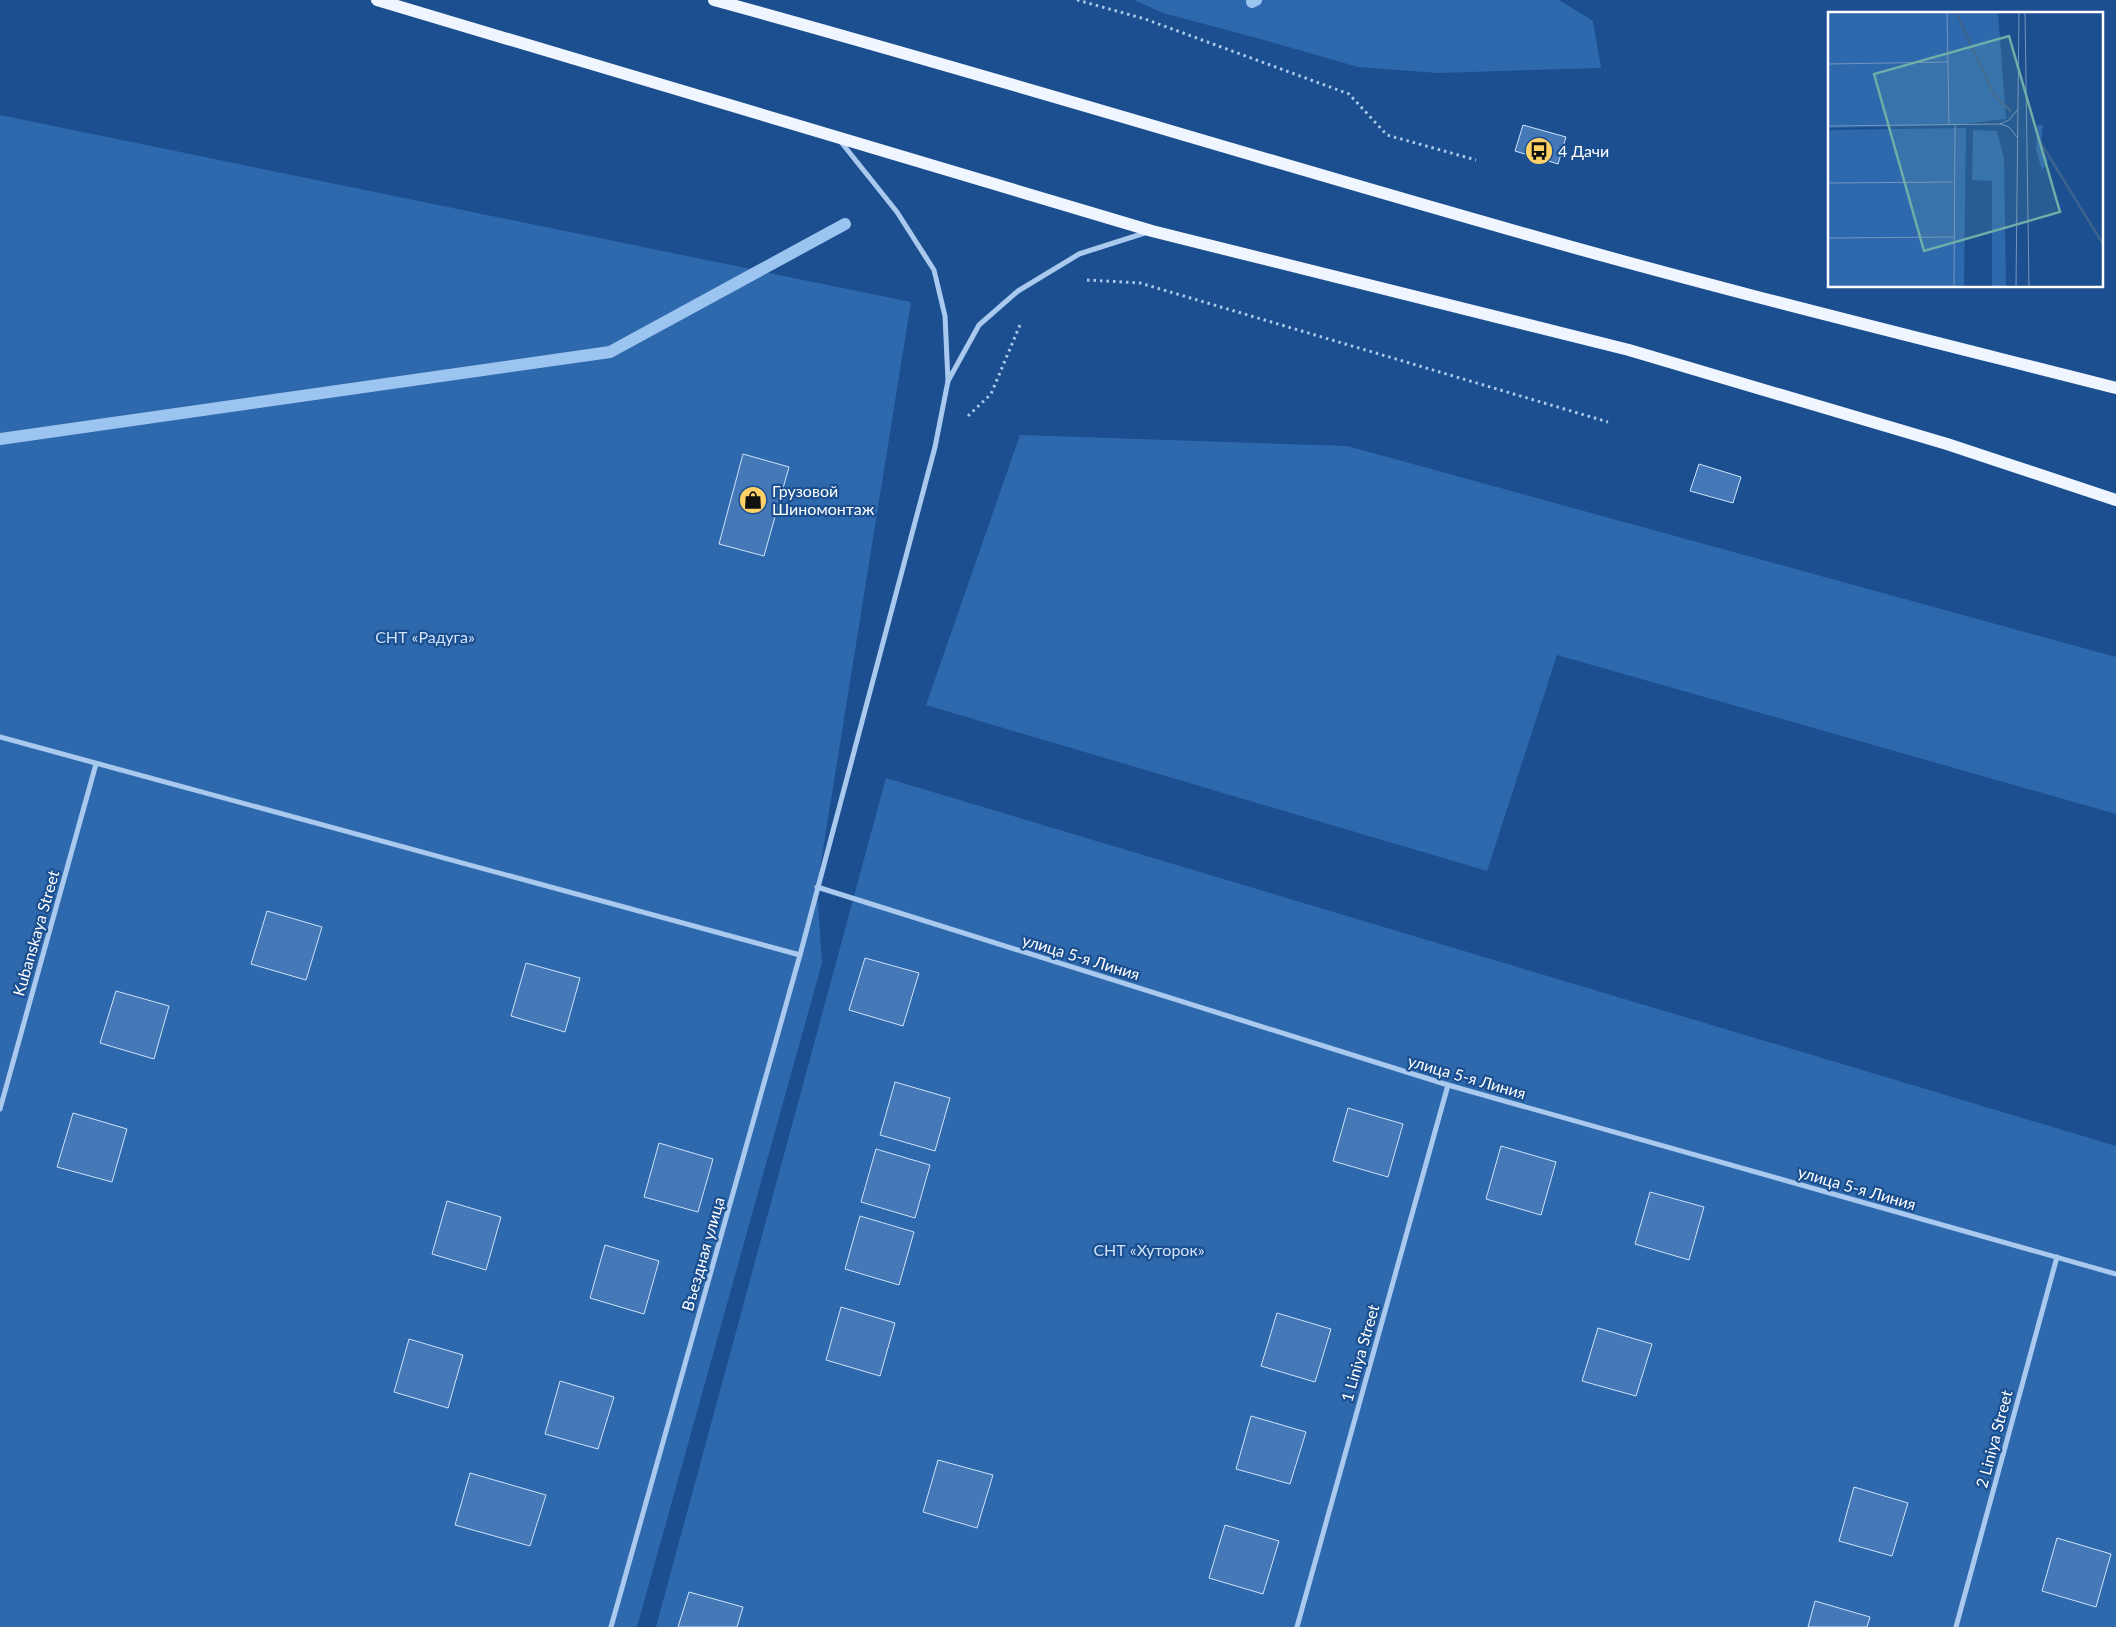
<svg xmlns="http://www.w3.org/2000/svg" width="2116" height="1627" font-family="Lato,sans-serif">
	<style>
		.green { fill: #2e69ad }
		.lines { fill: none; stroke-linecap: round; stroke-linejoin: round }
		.stream { stroke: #9cc4f0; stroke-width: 12 }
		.building { fill: #4478b7; stroke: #cfe3fa }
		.path { stroke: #a9c9ee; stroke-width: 3; stroke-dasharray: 2.5 4; stroke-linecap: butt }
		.street { stroke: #a9c9ee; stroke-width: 5 }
		.primary { stroke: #f0f6ff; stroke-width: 12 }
		.labels { text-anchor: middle; stroke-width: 4.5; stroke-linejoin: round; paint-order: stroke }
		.poi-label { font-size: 16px; fill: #fff; stroke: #1b4f8f; text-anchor: start }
		.park-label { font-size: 16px; fill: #cfe3fa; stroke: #1b4f8f }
		.street-label { font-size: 16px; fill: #fff; stroke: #1b4f8f }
		.inset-river { fill: none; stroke: #3c6290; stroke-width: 2.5 }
		.inset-road { fill: none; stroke: #7695bc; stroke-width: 1 }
		.view { fill: #6fada8; fill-opacity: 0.15; stroke: #6fada8; stroke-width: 2.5 }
		.inset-edge { fill: none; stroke: #fff; stroke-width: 2.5 }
	</style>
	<rect width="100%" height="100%" fill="#1b4f8f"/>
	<!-- green -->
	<g class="green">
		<path d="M 1134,0 L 1559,0 L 1593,21 L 1601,68 L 1438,73 L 1358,67 L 1257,38 L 1163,13 Z"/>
		<path d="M 0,115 L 911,302 L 817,887 L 822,963 L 637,1627 L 0,1627 Z"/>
		<path d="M 1020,435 L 1347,446 L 2116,657 L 2116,814 L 1557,655 L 1487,871 L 926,705 Z"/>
		<path d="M 886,778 L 2116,1146 L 2116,1627 L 656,1627 Z"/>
	</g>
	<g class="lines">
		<!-- stream -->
		<g class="stream">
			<path d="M 1252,2 L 1256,0"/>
			<path d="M 0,439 L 610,352 L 845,224"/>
		</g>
	</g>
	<!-- building -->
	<g class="building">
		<path d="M 1523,125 L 1566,137 L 1558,164 L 1515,151 Z"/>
		<path d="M 743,454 L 789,467 L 764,556 L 719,544 Z"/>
		<path d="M 1699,464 L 1741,477 L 1733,503 L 1690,491 Z"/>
		<path d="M 267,911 L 322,927 L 306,980 L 251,964 Z"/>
		<path d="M 865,958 L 919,973 L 903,1026 L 849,1010 Z"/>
		<path d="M 526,963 L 580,978 L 565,1032 L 511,1016 Z"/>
		<path d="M 116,991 L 169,1006 L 154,1059 L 100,1043 Z"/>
		<path d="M 895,1082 L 950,1098 L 935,1151 L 880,1135 Z"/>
		<path d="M 1348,1108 L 1403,1124 L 1388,1177 L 1333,1161 Z"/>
		<path d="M 73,1113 L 127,1129 L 112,1182 L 57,1167 Z"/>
		<path d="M 659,1143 L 713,1159 L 698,1212 L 644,1197 Z"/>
		<path d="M 1501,1146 L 1556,1162 L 1541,1215 L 1486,1199 Z"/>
		<path d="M 876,1149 L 930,1165 L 915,1218 L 861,1202 Z"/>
		<path d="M 1650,1192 L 1704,1207 L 1689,1260 L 1635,1244 Z"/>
		<path d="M 447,1201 L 501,1217 L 486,1270 L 432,1254 Z"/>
		<path d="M 860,1216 L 914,1232 L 899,1285 L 845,1269 Z"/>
		<path d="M 605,1245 L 659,1261 L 644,1314 L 590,1298 Z"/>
		<path d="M 841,1307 L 895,1323 L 880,1376 L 826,1360 Z"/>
		<path d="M 1277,1313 L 1331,1329 L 1315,1382 L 1261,1366 Z"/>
		<path d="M 1598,1328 L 1652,1344 L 1636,1396 L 1582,1381 Z"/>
		<path d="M 409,1339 L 463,1355 L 448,1408 L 394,1392 Z"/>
		<path d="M 560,1381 L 614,1397 L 598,1449 L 545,1434 Z"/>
		<path d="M 1251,1416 L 1306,1432 L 1290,1484 L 1236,1469 Z"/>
		<path d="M 938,1460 L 993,1475 L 977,1528 L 923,1512 Z"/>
		<path d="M 470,1473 L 546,1495 L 530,1546 L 455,1525 Z"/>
		<path d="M 1854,1487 L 1908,1503 L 1892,1556 L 1839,1541 Z"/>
		<path d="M 1225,1525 L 1279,1541 L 1263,1594 L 1209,1578 Z"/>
		<path d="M 2057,1538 L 2111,1554 L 2096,1607 L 2042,1591 Z"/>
		<path d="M 689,1592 L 743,1607 L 737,1627 L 678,1627 Z"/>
		<path d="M 1815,1601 L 1870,1617 L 1867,1627 L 1808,1627 Z"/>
	</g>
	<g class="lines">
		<!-- path -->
		<g class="path">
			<path d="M 1077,0 L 1145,19 L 1349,94 L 1387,135 L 1476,160"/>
			<path d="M 1087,280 L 1140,283 L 1608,422"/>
			<path d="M 968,416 L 991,394 L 1020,325"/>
		</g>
		<!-- street -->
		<g class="street">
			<path d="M 948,381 L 979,325 L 1018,291 L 1079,254 L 1148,232"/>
			<path d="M 0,737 L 800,955"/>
			<path d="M 817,887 L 1448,1085 L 2116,1274"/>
			<path d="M 0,1109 L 96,764"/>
			<path d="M 611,1627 L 800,955 L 935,447 L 948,381 L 945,316 L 934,270 L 897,212 L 841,142"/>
			<path d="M 1297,1627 L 1448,1085"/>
			<path d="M 1956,1627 L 2057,1257"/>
		</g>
		<!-- primary -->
		<g class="primary">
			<path d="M 377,0 L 1152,231 L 1629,350 L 1947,444 L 2116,500"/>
			<path d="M 714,0 C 982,73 1247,155 1515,231 C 1714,288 1915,337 2116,388"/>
		</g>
	</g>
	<!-- icons -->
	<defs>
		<symbol id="bus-disc" viewBox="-11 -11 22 22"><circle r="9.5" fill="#ffd166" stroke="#1b4f8f"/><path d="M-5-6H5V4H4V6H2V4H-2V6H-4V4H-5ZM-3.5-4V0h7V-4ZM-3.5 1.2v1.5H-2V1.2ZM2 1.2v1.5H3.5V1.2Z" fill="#111"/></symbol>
		<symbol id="shop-disc" viewBox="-11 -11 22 22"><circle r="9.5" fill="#ffd166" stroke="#1b4f8f"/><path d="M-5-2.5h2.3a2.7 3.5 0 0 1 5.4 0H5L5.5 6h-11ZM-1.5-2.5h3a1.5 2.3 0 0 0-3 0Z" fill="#111"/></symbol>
	</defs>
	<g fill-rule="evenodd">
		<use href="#bus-disc" x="1523" y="135" width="32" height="32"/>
		<use href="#shop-disc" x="737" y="484" width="32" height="32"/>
	</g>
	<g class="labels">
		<!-- poi labels -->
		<g class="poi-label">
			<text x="1558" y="157">4 Дачи</text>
			<text x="772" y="497">Грузовой<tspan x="772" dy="18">Шиномонтаж</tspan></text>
		</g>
		<!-- park labels -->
		<g class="park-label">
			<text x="425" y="643">СНТ «Радуга»</text>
			<text x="1149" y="1256">СНТ «Хуторок»</text>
		</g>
		<!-- street labels -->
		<g class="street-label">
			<text transform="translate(36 933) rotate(-74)" y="6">Kubanskaya Street</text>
			<text transform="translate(1081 957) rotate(17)" y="6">улица 5-я Линия</text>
			<text transform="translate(1467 1077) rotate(16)" y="6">улица 5-я Линия</text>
			<text transform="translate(1857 1188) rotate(16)" y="6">улица 5-я Линия</text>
			<text transform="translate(703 1254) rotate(-74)" y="6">Въездная улица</text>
			<text transform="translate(1360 1353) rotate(-74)" y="6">1 Liniya Street</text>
			<text transform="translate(1994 1439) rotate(-75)" y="6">2 Liniya Street</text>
		</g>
	</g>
	<!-- overview -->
	<g transform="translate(1828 12)">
		<rect width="275" height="275" fill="#1b4f8f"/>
		<path d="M 0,0 L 170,0 L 178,107 L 127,113 L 0,116 ZM 209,113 L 215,113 L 213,133 L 220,149 L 214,158 L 208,138 ZM 138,116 L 136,275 L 0,275 L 0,118 ZM 145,118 L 169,119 L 176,146 L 178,275 L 164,275 L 164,169 L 144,168 Z" fill="#2e69ad"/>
		<path class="inset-river" d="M 128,0 L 166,83 L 183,99M 211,128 L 275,232"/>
		<path class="inset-road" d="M 119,0 L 121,113M 197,0 L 201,275M 0,52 L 120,50M 172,112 L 181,115 L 189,125M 0,114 L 172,112 L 181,108 L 190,97M 0,171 L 125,170M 0,226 L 126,225M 126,275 L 127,113M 188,275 L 191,0"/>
		<path class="view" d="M 181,24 L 232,200 L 96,239 L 46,62 Z"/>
		<rect width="275" height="275" class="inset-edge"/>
	</g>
</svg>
